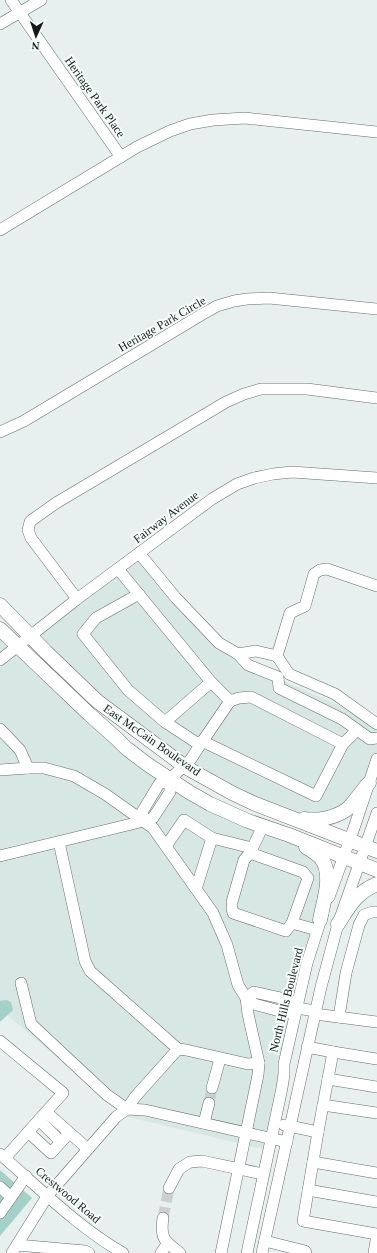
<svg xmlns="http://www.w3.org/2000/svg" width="377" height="1253" font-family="Georgia,serif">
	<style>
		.built { fill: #d6e7e4 }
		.green { fill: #a3d1c9 }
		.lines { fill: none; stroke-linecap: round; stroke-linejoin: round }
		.minor-tunnel { stroke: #c9d0cf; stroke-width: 11; stroke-dasharray: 11 5.5; stroke-linecap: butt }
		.minor-casing { stroke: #676d6c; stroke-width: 12 }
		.major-casing { stroke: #676d6c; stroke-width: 15 }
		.minor { stroke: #fff; stroke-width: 11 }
		.major { stroke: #fff; stroke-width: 14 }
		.labels { text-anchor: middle; stroke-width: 4; stroke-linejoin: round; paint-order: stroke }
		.street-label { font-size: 12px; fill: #171a1a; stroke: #f6fefc }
	</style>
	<rect width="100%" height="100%" fill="#e8f0ef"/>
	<!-- built -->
	<g class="built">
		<path d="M 136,556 L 236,660 L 377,722 L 377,759 L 371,777 L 335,816 L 314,821 L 187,768 L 31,636 Z"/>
		<path d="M 0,629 L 167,778 L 321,857 L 327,882 L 268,1150 L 128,1117 L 0,1009 Z"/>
	</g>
	<!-- green -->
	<g class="green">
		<path d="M 6,1000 L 11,1002 L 13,1010 L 0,1022 L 0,1001 Z"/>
		<path d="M 0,1170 L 32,1198 L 0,1236 Z"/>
	</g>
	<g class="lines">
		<!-- minor-tunnel -->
		<g class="minor-tunnel">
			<path d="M 209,1103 L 212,1088"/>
			<path d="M 163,1218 L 169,1188"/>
		</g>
		<defs>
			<g id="minor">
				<path d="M 11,0 L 121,157"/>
				<path d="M 0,24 L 41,0"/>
				<path d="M 0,230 L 137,147 L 170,131 L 190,124 L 213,120 L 245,118 L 377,132"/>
				<path d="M 0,432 L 24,421 L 201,315 L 217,306 L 234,301 L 247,299 L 269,298 L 377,309"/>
				<path d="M 139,553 L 176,598 L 219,643 L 238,654 L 248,665 L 278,677 L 279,688 L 342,719 L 370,739 L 377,738"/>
				<path d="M 118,569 L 211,682 L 165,722 L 200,745 L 230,701 L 211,682"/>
				<path d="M 377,586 L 327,569 L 320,570 L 314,574 L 305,606 L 290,613 L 277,656 L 289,674 L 335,694 L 377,724"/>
				<path d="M 139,594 L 96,618 L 83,634 L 128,690 L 165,722"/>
				<path d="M 77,599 L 31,538 L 28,530 L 30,522 L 32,520 L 56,503 L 226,402 L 244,394 L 261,389 L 307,389 L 377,398"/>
				<path d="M 238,654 L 256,651 L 277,656"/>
				<path d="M 0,660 L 77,599 L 212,499 L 237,484 L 254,478 L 273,474 L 292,472 L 377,478"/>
				<path d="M 230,701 L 239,698 L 251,697 L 343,744"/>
				<path d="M 0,729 L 20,750 L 28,768"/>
				<path d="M 202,741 L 316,796 L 343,744 L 357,730"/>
				<path d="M 0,770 L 28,768 L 44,768 L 74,776 L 105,794 L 153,828 L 213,913 L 227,945 L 238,985 L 246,998 L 248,1014 L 259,1063 L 258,1075 L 221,1253"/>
				<path d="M 170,779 L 170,792 L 168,795 L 153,818 L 144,821 L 142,812 L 159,784 L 170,779 L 184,766 L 191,759 L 200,745"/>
				<path d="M 263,826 L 250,853 L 303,872 L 308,878 L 292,923 L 317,930"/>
				<path d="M 59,842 L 85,961 L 90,971 L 178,1049"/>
				<path d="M 166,846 L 184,820 L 212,838 L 252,848"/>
				<path d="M 0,856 L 144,821"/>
				<path d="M 196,889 L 212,838"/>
				<path d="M 329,897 L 353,831 L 377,759"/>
				<path d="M 232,902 L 244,860 L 250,853"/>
				<path d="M 232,908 L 233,913 L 286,931 L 292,923"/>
				<path d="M 21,983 L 31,1024 L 107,1095 L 127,1109 L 135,1097 L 178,1049 L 186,1050 L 248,1064 L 259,1063"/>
				<path d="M 297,1008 L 290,1000 L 254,992 L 246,998 L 254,1004 L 287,1013 L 297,1008 L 315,1011"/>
				<path d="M 315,1014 L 377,1022"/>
				<path d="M 339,1017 L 346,973 L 359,925 L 364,915 L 372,912 L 377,912"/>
				<path d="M 0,1041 L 63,1093 L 46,1112 L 88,1149"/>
				<path d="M 307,1047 L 333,1052"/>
				<path d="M 328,1079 L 377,1087"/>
				<path d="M 212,1088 L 220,1059"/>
				<path d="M 323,1105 L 377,1113"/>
				<path d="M 39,1120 L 61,1142"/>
				<path d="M 204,1123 L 209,1103"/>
				<path d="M 284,1125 L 318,1132 L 333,1052 L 377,1059"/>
				<path d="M 28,1132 L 51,1153 L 69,1133"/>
				<path d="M 318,1132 L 303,1221 L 377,1234"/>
				<path d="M 0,1154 C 38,1187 79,1228 123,1253"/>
				<path d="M 5,1158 L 46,1112"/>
				<path d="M 313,1162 L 377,1173"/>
				<path d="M 0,1187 L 11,1197"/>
				<path d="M 169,1188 L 179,1169 L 190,1162 L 202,1161 L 263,1174"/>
				<path d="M 308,1190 L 377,1202"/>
				<path d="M 0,1213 L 26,1176"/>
				<path d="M 163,1218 C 160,1238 164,1241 180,1253"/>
				<path d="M 265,1241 L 305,1251 L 306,1253"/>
				<path d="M 17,1245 L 85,1251 L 89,1253"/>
				<path d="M 12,1253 L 48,1195 L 116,1117 L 127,1109 L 145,1110 L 287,1142"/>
				<path d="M 161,1253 L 167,1244"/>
				<path d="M 247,1253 L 282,1088 L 284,1074 L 284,1064 L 307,963 L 323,913"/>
				<path d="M 262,1253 L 321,987 L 338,924 L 377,813"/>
				<path d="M 374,1253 L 377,1235"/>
			</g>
			<g id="major">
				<path d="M 0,605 L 46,652 L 97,701 L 187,768 L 232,793 L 253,803 L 377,851"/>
				<path d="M 0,629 L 89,714 L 117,739 L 126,748 L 147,764 L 189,792 L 210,804 L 248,821 L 289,835 L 377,870"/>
				<path d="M 304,819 C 318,821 334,818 346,810 C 352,806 363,789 369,783"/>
				<path d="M 306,847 C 311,850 317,854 321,858 C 334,875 323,902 320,920"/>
				<path d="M 338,924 C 350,905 356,893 377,884"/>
			</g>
		</defs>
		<!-- minor casing -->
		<use href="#minor" class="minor-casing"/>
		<!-- major casing -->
		<use href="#major" class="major-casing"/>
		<!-- minor -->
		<use href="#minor" class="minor"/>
		<!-- major -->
		<use href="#major" class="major"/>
	</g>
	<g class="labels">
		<!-- street labels -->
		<g class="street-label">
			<text transform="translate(95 97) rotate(55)" y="4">Heritage Park Place</text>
			<text transform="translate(162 324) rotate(-30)" y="4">Heritage Park Circle</text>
			<text transform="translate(166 517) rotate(-37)" y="4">Fairway Avenue</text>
			<text transform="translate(152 740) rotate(35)" y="4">East McCain Boulevard</text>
			<text transform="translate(286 1000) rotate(-76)" y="4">North Hills Boulevard</text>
			<text transform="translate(68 1195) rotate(40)" y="4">Crestwood Road</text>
		</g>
	</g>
	<!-- north arrow -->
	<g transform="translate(36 36) rotate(183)" stroke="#f6fefc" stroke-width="3" paint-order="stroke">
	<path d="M0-3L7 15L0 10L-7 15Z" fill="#171a1a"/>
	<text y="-6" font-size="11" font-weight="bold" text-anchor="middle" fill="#171a1a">N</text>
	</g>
</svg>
